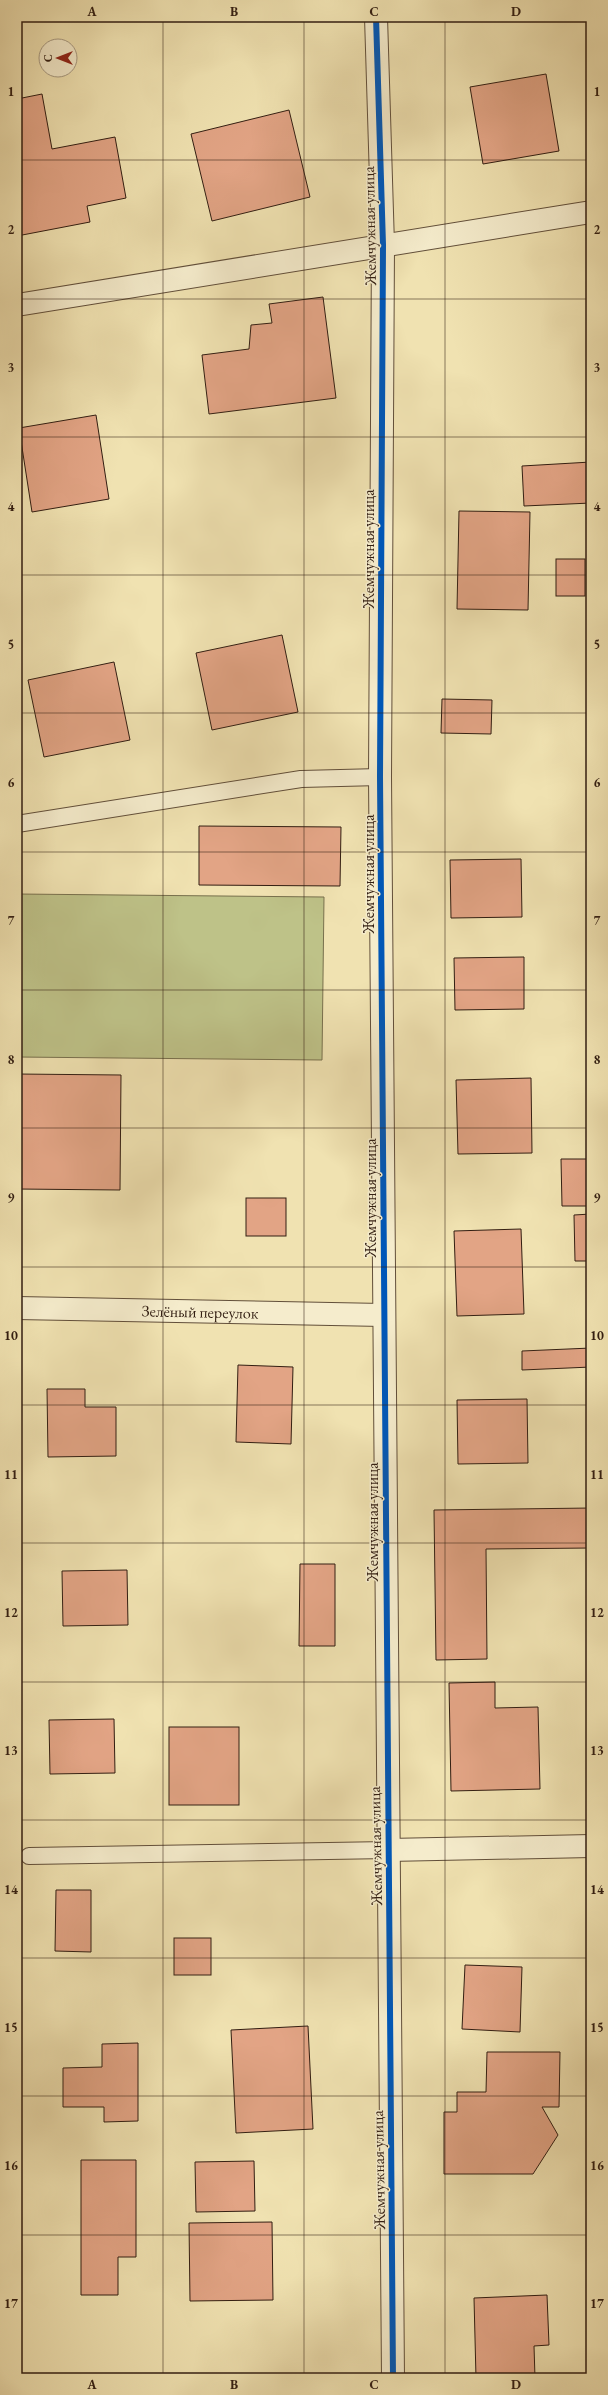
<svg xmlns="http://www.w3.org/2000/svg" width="608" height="2395" font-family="'EB Garamond',serif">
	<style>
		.green { fill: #bec288; stroke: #78704d }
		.building { fill: #e2a485; stroke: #321e12 }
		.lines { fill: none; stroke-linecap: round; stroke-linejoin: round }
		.service-casing { stroke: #624f3a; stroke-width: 18 }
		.minor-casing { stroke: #624f3a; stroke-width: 24 }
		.service { stroke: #f5eccc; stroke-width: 16 }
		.minor { stroke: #f5eccc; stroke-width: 22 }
		.cycleway-casing { stroke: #f5eccc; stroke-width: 8 }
		.cycleway { stroke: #0057b8; stroke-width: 6 }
		.grid { fill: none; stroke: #321e12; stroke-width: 1; stroke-opacity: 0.55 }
		.labels { text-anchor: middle; stroke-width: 3; stroke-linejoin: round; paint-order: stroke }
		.street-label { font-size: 16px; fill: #321e12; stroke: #f5eccc }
		.neatline { fill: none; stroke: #321e12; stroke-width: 1.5 }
		.grid-label { font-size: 13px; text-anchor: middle; font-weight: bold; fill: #321e12 }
	</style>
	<rect width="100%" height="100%" fill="#f0e2b1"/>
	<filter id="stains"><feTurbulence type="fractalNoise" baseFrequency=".005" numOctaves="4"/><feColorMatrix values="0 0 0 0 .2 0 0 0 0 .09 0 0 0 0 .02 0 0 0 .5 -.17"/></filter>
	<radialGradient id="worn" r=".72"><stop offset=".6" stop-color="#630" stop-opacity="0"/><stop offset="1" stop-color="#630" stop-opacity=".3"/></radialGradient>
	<!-- green -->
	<path class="green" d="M 17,894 L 324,897 L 322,1060 L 17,1057 Z"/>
	<!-- building -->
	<g class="building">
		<path d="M 546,74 L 559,151 L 483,164 L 470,87 Z"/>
		<path d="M 42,94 L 52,149 L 115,137 L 126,198 L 87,206 L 90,222 L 17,236 L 17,99 Z"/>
		<path d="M 289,110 L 310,197 L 212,221 L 191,134 Z"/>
		<path d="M 323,297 L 336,398 L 209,414 L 202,355 L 249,349 L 251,325 L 272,323 L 269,304 Z"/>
		<path d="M 587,331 L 591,331 L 591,384 L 589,384 Z"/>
		<path d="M 96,415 L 109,499 L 32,512 L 19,428 Z"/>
		<path d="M 591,462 L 591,503 L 524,506 L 522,466 Z"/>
		<path d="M 459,511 L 530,512 L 528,610 L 457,609 Z"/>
		<rect x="556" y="559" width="29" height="37"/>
		<path d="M 282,635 L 298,712 L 212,730 L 196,653 Z"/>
		<path d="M 114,662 L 130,740 L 44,757 L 28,680 Z"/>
		<path d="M 442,699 L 492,700 L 491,734 L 441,733 Z"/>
		<path d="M 199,826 L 341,827 L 340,886 L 199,885 Z"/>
		<path d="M 521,859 L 522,917 L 451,918 L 450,860 Z"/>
		<path d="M 524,957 L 524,1009 L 455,1010 L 454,958 Z"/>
		<path d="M 17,1074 L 121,1075 L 120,1190 L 17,1189 Z"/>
		<path d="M 531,1078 L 532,1153 L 458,1154 L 456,1080 Z"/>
		<path d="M 561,1159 L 591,1159 L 591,1206 L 562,1206 Z"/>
		<rect x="246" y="1198" width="40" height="38"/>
		<path d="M 591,1214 L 591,1261 L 575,1261 L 574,1215 Z"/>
		<path d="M 521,1229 L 524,1314 L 457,1316 L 454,1231 Z"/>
		<path d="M 591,1348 L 591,1367 L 522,1370 L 522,1351 Z"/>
		<path d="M 238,1365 L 293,1367 L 291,1444 L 236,1442 Z"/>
		<path d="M 47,1389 L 85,1389 L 85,1407 L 116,1407 L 116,1456 L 48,1457 Z"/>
		<path d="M 527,1399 L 528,1463 L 458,1464 L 457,1400 Z"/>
		<path d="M 591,1508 L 591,1548 L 486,1549 L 487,1659 L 436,1660 L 434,1510 Z"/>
		<path d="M 300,1564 L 335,1564 L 335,1646 L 299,1646 Z"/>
		<path d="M 127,1570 L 128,1625 L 63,1626 L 62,1571 Z"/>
		<path d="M 495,1682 L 495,1708 L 538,1707 L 540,1789 L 451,1791 L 449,1683 Z"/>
		<path d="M 114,1719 L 115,1773 L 50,1774 L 49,1720 Z"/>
		<rect x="169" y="1727" width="70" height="78"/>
		<path d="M 56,1890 L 91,1890 L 91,1952 L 55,1951 Z"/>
		<rect x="174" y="1938" width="37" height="37"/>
		<path d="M 465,1965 L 522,1967 L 520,2032 L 462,2029 Z"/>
		<path d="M 308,2026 L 313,2129 L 236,2133 L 231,2030 Z"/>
		<path d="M 138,2043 L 138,2121 L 104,2122 L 104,2107 L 63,2107 L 63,2068 L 102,2067 L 102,2044 Z"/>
		<path d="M 487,2052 L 560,2052 L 559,2107 L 542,2107 L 558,2135 L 533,2174 L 444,2174 L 444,2112 L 457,2112 L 457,2092 L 486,2092 Z"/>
		<path d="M 81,2160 L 136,2160 L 136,2257 L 118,2257 L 118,2295 L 81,2295 Z"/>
		<path d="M 254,2161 L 255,2211 L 196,2212 L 195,2162 Z"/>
		<path d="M 272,2222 L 273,2300 L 190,2301 L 189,2223 Z"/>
		<path d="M 547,2295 L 549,2345 L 534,2346 L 535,2378 L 476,2378 L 474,2298 Z"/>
	</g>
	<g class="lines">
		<defs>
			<g id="service">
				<path d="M 17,824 L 301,779 L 380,777"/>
				<path d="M 29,1856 L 388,1850"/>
			</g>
			<g id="minor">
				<path d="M 376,17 L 383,245 L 380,777 L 393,2378"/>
				<path d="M 17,305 L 591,212"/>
				<path id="s1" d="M 17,1308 L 383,1315"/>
				<path d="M 388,1850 L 591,1846"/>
			</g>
		</defs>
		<!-- service casing -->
		<use href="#service" class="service-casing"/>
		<!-- minor casing -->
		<use href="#minor" class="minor-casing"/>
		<!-- service -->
		<use href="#service" class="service"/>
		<!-- minor -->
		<use href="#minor" class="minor"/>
		<defs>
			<path id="cycleway" d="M 376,17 L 383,245 L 380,777 L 393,2378"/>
		</defs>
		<!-- cycleway casing -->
		<use href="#cycleway" class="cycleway-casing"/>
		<!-- cycleway -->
		<use href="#cycleway" class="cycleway"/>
	</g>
	<!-- grid -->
	<path class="grid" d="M 163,17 L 163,2378M 304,17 L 304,2378M 445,17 L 445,2378M 17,160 L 591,160M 17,299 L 591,299M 17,437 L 591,437M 17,575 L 591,575M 17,713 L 591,713M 17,852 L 591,852M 17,990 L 591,990M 17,1128 L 591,1128M 17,1267 L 591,1267M 17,1405 L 591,1405M 17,1543 L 591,1543M 17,1682 L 591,1682M 17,1820 L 591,1820M 17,1958 L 591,1958M 17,2096 L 591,2096M 17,2235 L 591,2235"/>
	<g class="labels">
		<!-- street labels -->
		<g class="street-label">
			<text transform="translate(369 226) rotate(-91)" y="6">Жемчужная улица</text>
			<text transform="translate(368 549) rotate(-90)" y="6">Жемчужная улица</text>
			<text transform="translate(368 874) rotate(-90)" y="6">Жемчужная улица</text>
			<text transform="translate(370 1198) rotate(-90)" y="6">Жемчужная улица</text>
			<text dy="6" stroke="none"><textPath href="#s1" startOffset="183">Зелёный переулок</textPath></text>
			<text transform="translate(372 1522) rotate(-90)" y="6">Жемчужная улица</text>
			<text transform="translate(375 1846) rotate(-91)" y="6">Жемчужная улица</text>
			<text transform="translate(378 2170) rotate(-91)" y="6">Жемчужная улица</text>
		</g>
	</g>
	<!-- margin -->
	<rect width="608" height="2395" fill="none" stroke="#f0e2b1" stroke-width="44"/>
	<!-- north arrow -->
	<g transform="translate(58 58) rotate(270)"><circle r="19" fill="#f5eccc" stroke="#a79a82"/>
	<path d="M0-3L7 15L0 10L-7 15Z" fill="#8f2418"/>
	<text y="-6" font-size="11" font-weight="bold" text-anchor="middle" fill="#321e12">С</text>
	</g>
	<rect x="22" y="22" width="564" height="2351" class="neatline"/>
	<g class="grid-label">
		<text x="92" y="16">A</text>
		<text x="234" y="16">B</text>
		<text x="374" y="16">C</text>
		<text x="516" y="16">D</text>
		<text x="11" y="96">1</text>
		<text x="597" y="96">1</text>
		<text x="11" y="234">2</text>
		<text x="597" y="234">2</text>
		<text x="11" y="372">3</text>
		<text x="597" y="372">3</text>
		<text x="11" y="511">4</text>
		<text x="597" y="511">4</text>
		<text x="11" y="649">5</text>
		<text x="597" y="649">5</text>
		<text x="11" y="787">6</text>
		<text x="597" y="787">6</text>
		<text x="11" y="925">7</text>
		<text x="597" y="925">7</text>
		<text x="11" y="1064">8</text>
		<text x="597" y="1064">8</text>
		<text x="11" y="1202">9</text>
		<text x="597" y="1202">9</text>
		<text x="11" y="1340">10</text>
		<text x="597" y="1340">10</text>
		<text x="11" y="1479">11</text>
		<text x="597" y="1479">11</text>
		<text x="11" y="1617">12</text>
		<text x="597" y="1617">12</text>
		<text x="11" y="1755">13</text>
		<text x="597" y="1755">13</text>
		<text x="11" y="1894">14</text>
		<text x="597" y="1894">14</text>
		<text x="11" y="2032">15</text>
		<text x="597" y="2032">15</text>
		<text x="11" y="2170">16</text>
		<text x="597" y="2170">16</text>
		<text x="11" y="2308">17</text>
		<text x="597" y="2308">17</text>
		<text x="92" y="2389">A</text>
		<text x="234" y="2389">B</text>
		<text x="374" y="2389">C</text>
		<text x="516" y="2389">D</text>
	</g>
	<rect width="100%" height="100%" filter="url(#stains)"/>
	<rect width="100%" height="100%" fill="url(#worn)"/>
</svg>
